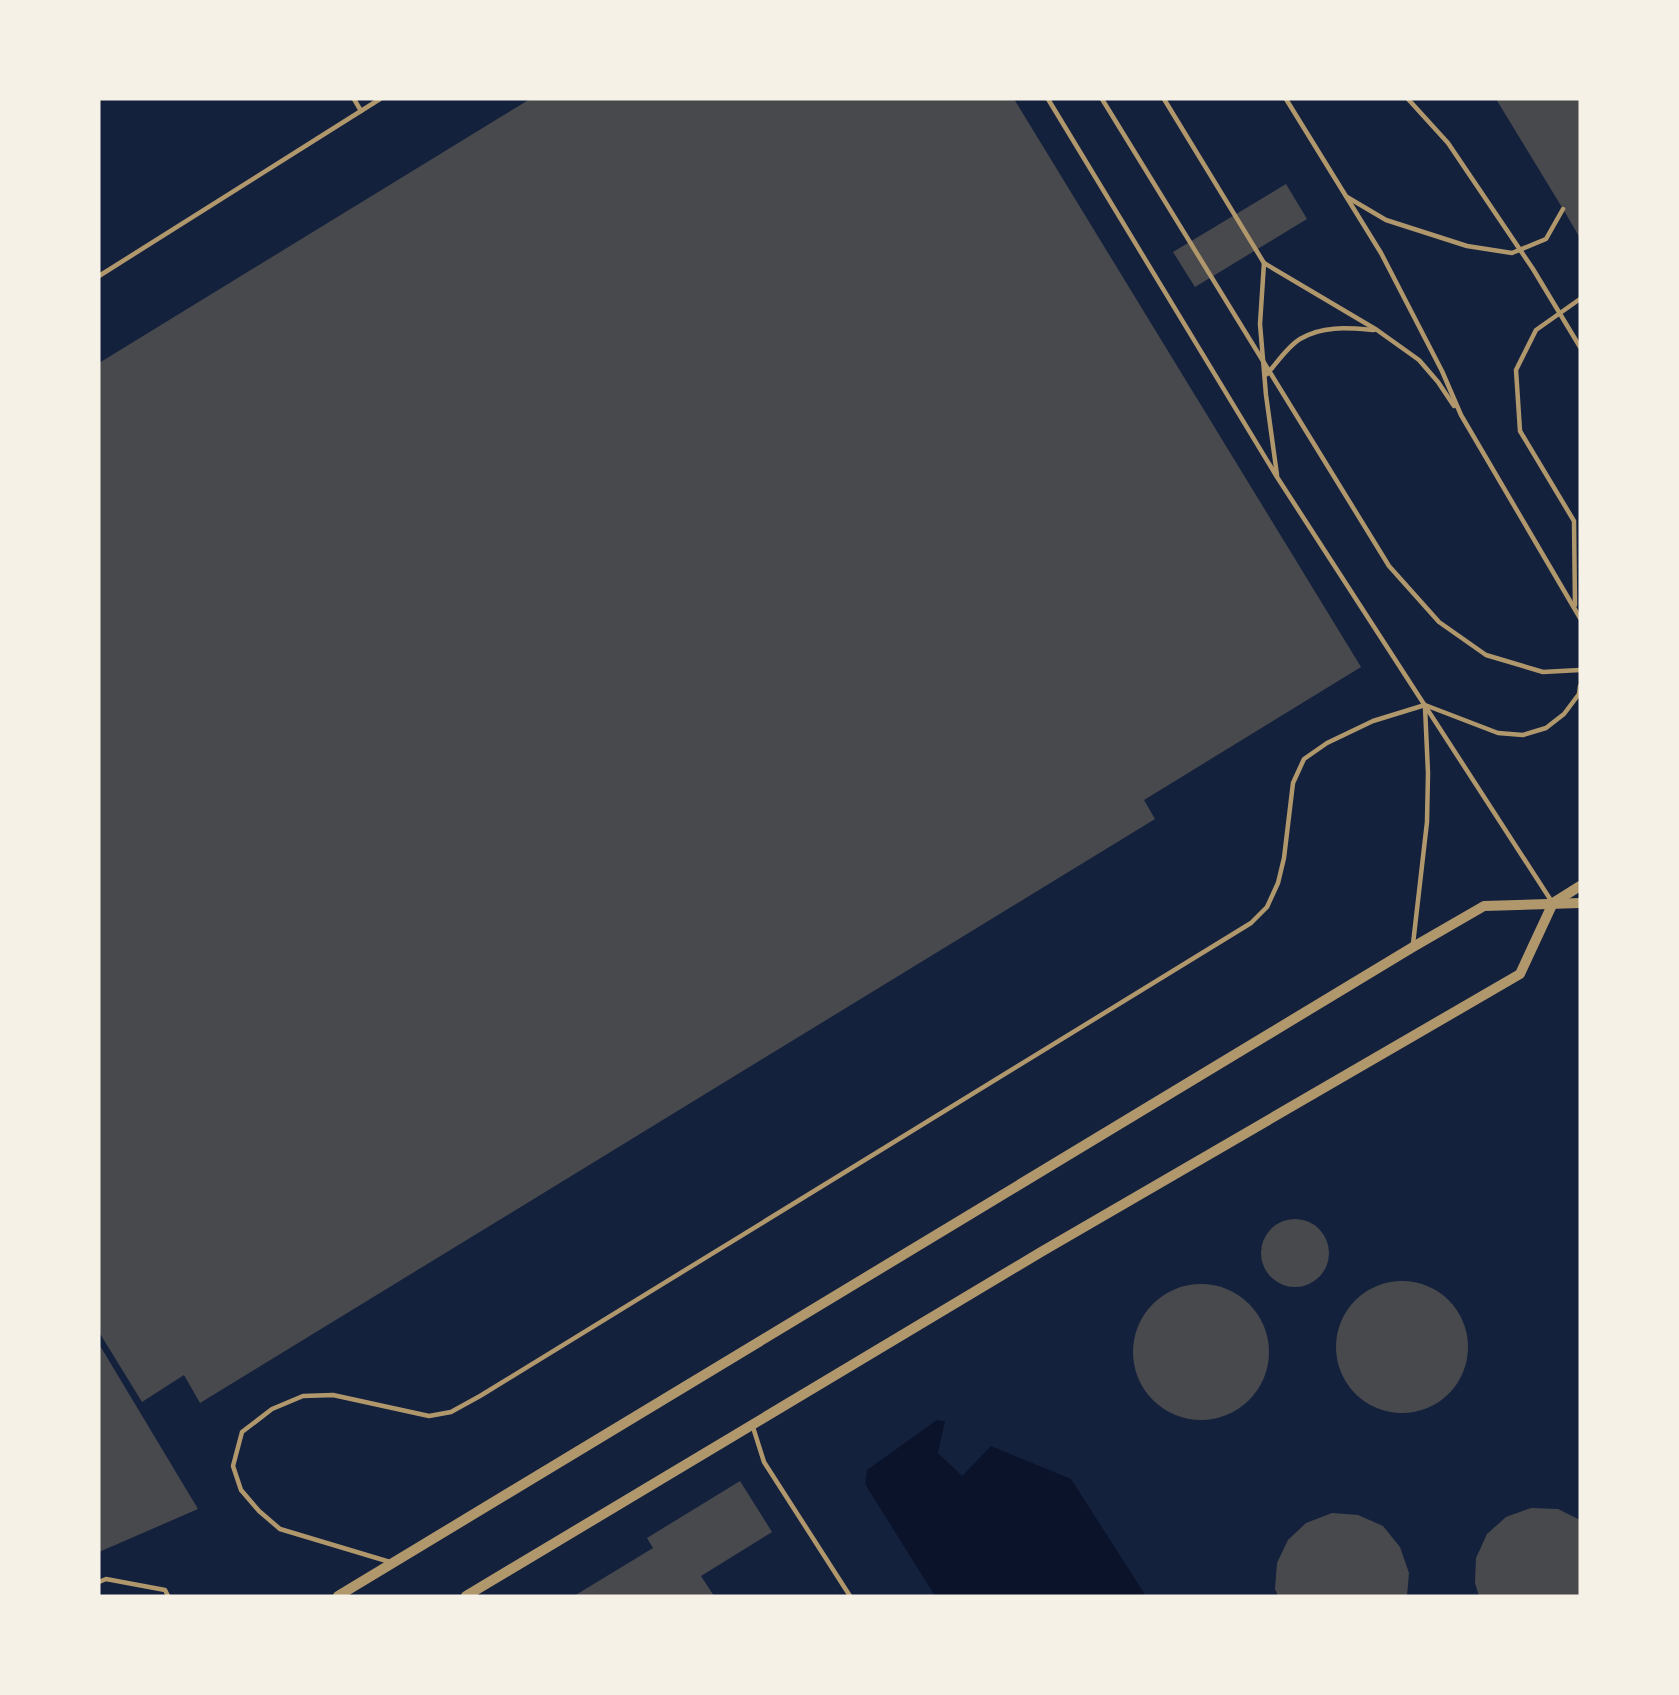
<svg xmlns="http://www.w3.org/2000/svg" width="1679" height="1695" font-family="Merriweather,serif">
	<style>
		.water { fill: #0b132b }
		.building { fill: #48494c }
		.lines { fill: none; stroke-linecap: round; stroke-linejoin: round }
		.service { stroke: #b1986c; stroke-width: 4.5 }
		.tertiary { stroke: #b1986c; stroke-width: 10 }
	</style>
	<rect width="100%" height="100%" fill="#14213d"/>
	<!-- water -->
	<path class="water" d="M 937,1420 L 945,1421 L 938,1453 L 962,1476 L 991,1446 L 1071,1479 L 1146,1596 L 935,1596 L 865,1484 L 867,1470 Z"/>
	<!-- building -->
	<g class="building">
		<path d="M 530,99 L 1014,99 L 1361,667 L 1144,800 L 1155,819 L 200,1403 L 184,1375 L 142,1402 L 99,1332 L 99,363 Z"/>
		<path d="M 1496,99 L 1580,99 L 1580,238 L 1563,209 Z"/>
		<path d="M 1286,184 L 1307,219 L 1195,287 L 1173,252 Z"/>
		<circle cx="1295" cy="1253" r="34"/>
		<circle cx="1402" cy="1347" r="66"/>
		<circle cx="1201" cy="1352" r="68"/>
		<path d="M 99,1344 L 198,1509 L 99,1552 Z"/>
		<path d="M 740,1481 L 772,1532 L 701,1576 L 714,1596 L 574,1596 L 653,1548 L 647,1538 Z"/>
		<path d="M 1531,1508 L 1558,1509 L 1580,1520 L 1580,1596 L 1479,1596 L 1475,1583 L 1476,1558 L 1487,1534 L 1506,1517 Z"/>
		<path d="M 1332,1513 L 1358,1515 L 1383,1526 L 1400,1547 L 1409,1573 L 1407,1596 L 1278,1596 L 1275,1589 L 1277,1563 L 1288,1540 L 1306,1523 Z"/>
	</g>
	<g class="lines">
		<!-- service -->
		<g class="service">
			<path d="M 354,99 L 361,111"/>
			<path d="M 1048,99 L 1277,477 L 1552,902"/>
			<path d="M 1102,99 L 1389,566 L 1439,622 L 1486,655 L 1543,672 L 1580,670"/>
			<path d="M 1164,99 L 1264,263 L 1377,330 L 1419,360 L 1438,382 L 1454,406"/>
			<path d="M 1286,99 L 1381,253 L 1442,371 L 1461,415 L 1580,618"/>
			<path d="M 1408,99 L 1448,143 L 1533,269 L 1580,347"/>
			<path d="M 1347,197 L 1386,220 L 1467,246 L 1512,253 L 1546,239 L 1563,209"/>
			<path d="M 1264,263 L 1260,324 L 1266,395 L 1277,475"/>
			<path d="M 99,276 L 380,99"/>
			<path d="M 1267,374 C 1277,363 1287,347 1300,339 C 1323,325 1349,328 1374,330"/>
			<path d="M 1575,605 L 1574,521 L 1520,431 L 1516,370 L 1536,330 L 1580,299"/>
			<path d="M 1413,944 L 1427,822 L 1428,773 L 1425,707"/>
			<path d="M 752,1424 L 764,1462 L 850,1596"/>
			<path d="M 390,1562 L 280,1529 L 259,1511 L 241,1490 L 233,1466 L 242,1432 L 272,1409 L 303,1396 L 333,1395 L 429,1416 L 451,1412 L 480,1396 L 1251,923 L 1267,907 L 1278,883 L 1284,858 L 1293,783 L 1304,759 L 1327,743 L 1373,721 L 1425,705 L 1498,733 L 1523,735 L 1546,728 L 1564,714 L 1579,694 L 1580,686"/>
			<path d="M 99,1582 L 106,1579 L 165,1590 L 168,1596"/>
		</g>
		<!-- tertiary -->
		<g class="tertiary">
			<path d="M 338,1596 L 1413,947 L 1484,906 L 1580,903"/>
			<path d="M 466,1596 L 1041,1252 L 1520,974 L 1553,903 L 1580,886"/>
		</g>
	</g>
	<!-- border -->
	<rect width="1679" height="1695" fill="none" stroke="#f6f1e7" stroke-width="201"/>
</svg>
